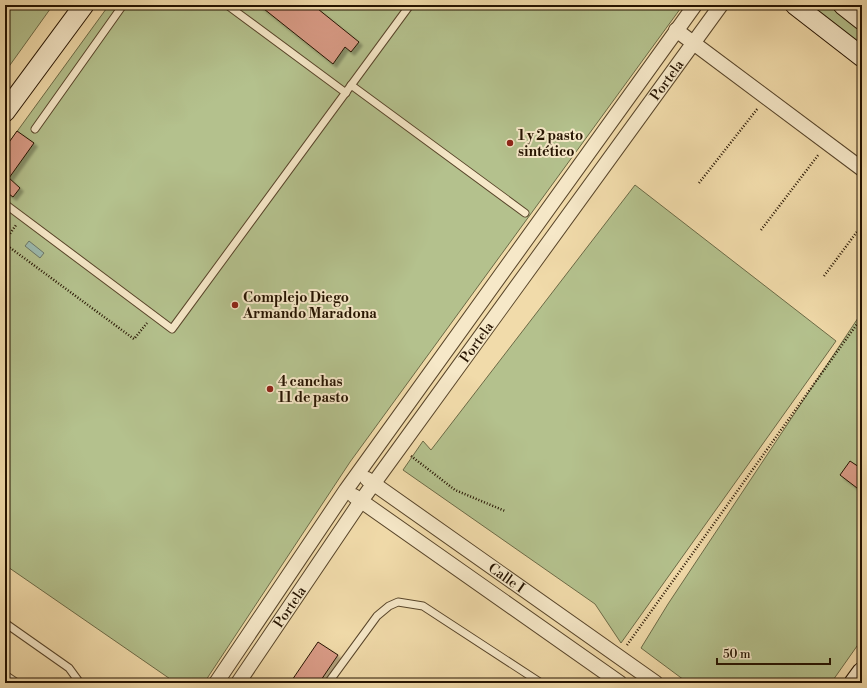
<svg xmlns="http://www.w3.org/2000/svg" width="867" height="688" font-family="'Libre Bodoni',serif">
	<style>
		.green { fill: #b4c18d; stroke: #6c6a46 }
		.water { fill: #9cbaaf; stroke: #6c7769 }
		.building { fill: #d99b86; stroke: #251300; filter: url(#shadow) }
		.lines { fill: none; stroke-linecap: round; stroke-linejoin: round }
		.lane-casing { stroke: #58452a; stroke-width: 9 }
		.street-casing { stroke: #58452a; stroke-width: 16 }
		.secondary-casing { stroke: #251300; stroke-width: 21 }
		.path { stroke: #251300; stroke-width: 2.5; stroke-dasharray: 1 2; stroke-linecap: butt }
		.lane { stroke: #f6e8c8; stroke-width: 7 }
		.street { stroke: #f6e8c8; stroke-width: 14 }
		.secondary { stroke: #f6e8c8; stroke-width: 19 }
		.poi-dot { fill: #8f2418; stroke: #f6e8c8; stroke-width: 1.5 }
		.labels { text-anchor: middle; stroke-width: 4; stroke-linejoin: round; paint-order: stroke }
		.street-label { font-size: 14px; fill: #251300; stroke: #f6e8c8 }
		.poi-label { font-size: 14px; font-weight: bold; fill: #251300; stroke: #f6e8c8; text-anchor: start }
	</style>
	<defs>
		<filter id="shadow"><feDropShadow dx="3.5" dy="3.5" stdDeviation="1" flood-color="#0004"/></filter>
	</defs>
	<rect width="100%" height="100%" fill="#f1dbaa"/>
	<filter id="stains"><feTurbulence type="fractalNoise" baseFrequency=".005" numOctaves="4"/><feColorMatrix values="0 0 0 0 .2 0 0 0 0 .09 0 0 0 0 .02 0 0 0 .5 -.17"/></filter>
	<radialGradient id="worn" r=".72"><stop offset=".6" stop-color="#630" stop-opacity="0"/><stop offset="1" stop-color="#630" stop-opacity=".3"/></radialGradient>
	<!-- green -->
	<g class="green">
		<path d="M 5,5 L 53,5 L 5,72 Z"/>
		<path d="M 109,5 L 683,5 L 350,462 L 204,683 L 176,683 L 5,565 L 5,148 Z"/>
		<path d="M 806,5 L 828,5 L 862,31 L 862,48 Z"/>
		<path d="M 635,185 L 836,341 L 621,643 L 595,604 L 403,470 L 423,441 L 431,450 Z"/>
		<path d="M 862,312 L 862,639 L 831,683 L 688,683 L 641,648 L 668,604 Z"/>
	</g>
	<!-- water -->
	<path class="water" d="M 29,241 L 44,253 L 40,258 L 25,246 Z"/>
	<!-- building -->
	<g class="building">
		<path d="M 259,5 L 313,5 L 359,42 L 351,52 L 345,47 L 333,64 Z"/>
		<path d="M 17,131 L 34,143 L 9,178 L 20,188 L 13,197 L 5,191 L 5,148 Z"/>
		<path d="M 850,461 L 862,469 L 862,480 L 857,488 L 840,475 Z"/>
		<path d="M 318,642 L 338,655 L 319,683 L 290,683 Z"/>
	</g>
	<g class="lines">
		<defs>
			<g id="lane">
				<path d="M 227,5 L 346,93"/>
				<path d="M 351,85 L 525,213"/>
				<path d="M 35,129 L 123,5"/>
				<path d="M 5,204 L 172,329 L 410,5"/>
				<path d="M 5,623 L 69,668 L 80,683"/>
				<path d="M 5,675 L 17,683"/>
				<path d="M 328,683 L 377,616 L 389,606 L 398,602 L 423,606 L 541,683"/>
			</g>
			<g id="street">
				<path d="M 676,30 L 862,169"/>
				<path id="s1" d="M 367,479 L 656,683"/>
				<path d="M 354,496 L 620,683"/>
				<path d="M 216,683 L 346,490 L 695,5"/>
				<path id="s2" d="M 238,683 L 361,501 L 721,5"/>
			</g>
			<g id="secondary">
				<path d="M 795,5 L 862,57"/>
				<path d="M 843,5 L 862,20"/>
				<path d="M 5,112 L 84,5"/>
				<path d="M 854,683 L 862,672"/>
			</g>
		</defs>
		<!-- lane casing -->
		<use href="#lane" class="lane-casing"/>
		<!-- street casing -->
		<use href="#street" class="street-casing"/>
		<!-- secondary casing -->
		<use href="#secondary" class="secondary-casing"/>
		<!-- path -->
		<g class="path">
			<path d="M 699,183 L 758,108"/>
			<path d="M 761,230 L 819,154"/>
			<path d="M 5,241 L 16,225"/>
			<path d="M 5,244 L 134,339 L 147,323"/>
			<path d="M 824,276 L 862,225"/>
			<path d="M 411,456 L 455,490 L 505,511"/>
			<path d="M 627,645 L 862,317"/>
		</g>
		<!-- lane -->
		<use href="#lane" class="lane"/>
		<!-- street -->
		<use href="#street" class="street"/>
		<!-- secondary -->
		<use href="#secondary" class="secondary"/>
	</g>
	<!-- markers -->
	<g class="poi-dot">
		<circle cx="510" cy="143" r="4"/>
		<circle cx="235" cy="305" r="4"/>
		<circle cx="270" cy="389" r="4"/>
	</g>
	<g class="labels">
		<!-- street labels -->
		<g class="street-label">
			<text dy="5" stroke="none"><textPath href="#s2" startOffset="740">Portela</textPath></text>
			<text dy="5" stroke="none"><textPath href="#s2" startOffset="416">Portela</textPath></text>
			<text dy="5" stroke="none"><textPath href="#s1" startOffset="171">Calle I</textPath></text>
			<text dy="5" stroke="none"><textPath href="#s2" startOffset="92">Portela</textPath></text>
		</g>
		<!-- poi labels -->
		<g class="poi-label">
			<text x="518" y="140">1 y 2 pasto<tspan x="518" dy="16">sintético</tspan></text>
			<text x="243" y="302">Complejo Diego<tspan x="243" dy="16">Armando Maradona</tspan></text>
			<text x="278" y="386">4 canchas<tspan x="278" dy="16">11 de pasto</tspan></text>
		</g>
	</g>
	<!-- margin -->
	<rect width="867" height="688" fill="none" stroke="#f1dbaa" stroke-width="20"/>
	<rect x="6" y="6" width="855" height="676" fill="none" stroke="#251300" stroke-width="2"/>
	<rect x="10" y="10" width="847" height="668" fill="none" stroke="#251300"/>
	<!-- scale -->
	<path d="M717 658v6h113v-6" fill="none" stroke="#251300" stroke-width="2"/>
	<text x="723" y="658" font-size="12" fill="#251300" stroke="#f6e8c8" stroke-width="3" paint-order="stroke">50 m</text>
	<rect width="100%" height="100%" filter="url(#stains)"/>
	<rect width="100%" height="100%" fill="url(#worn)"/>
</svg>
